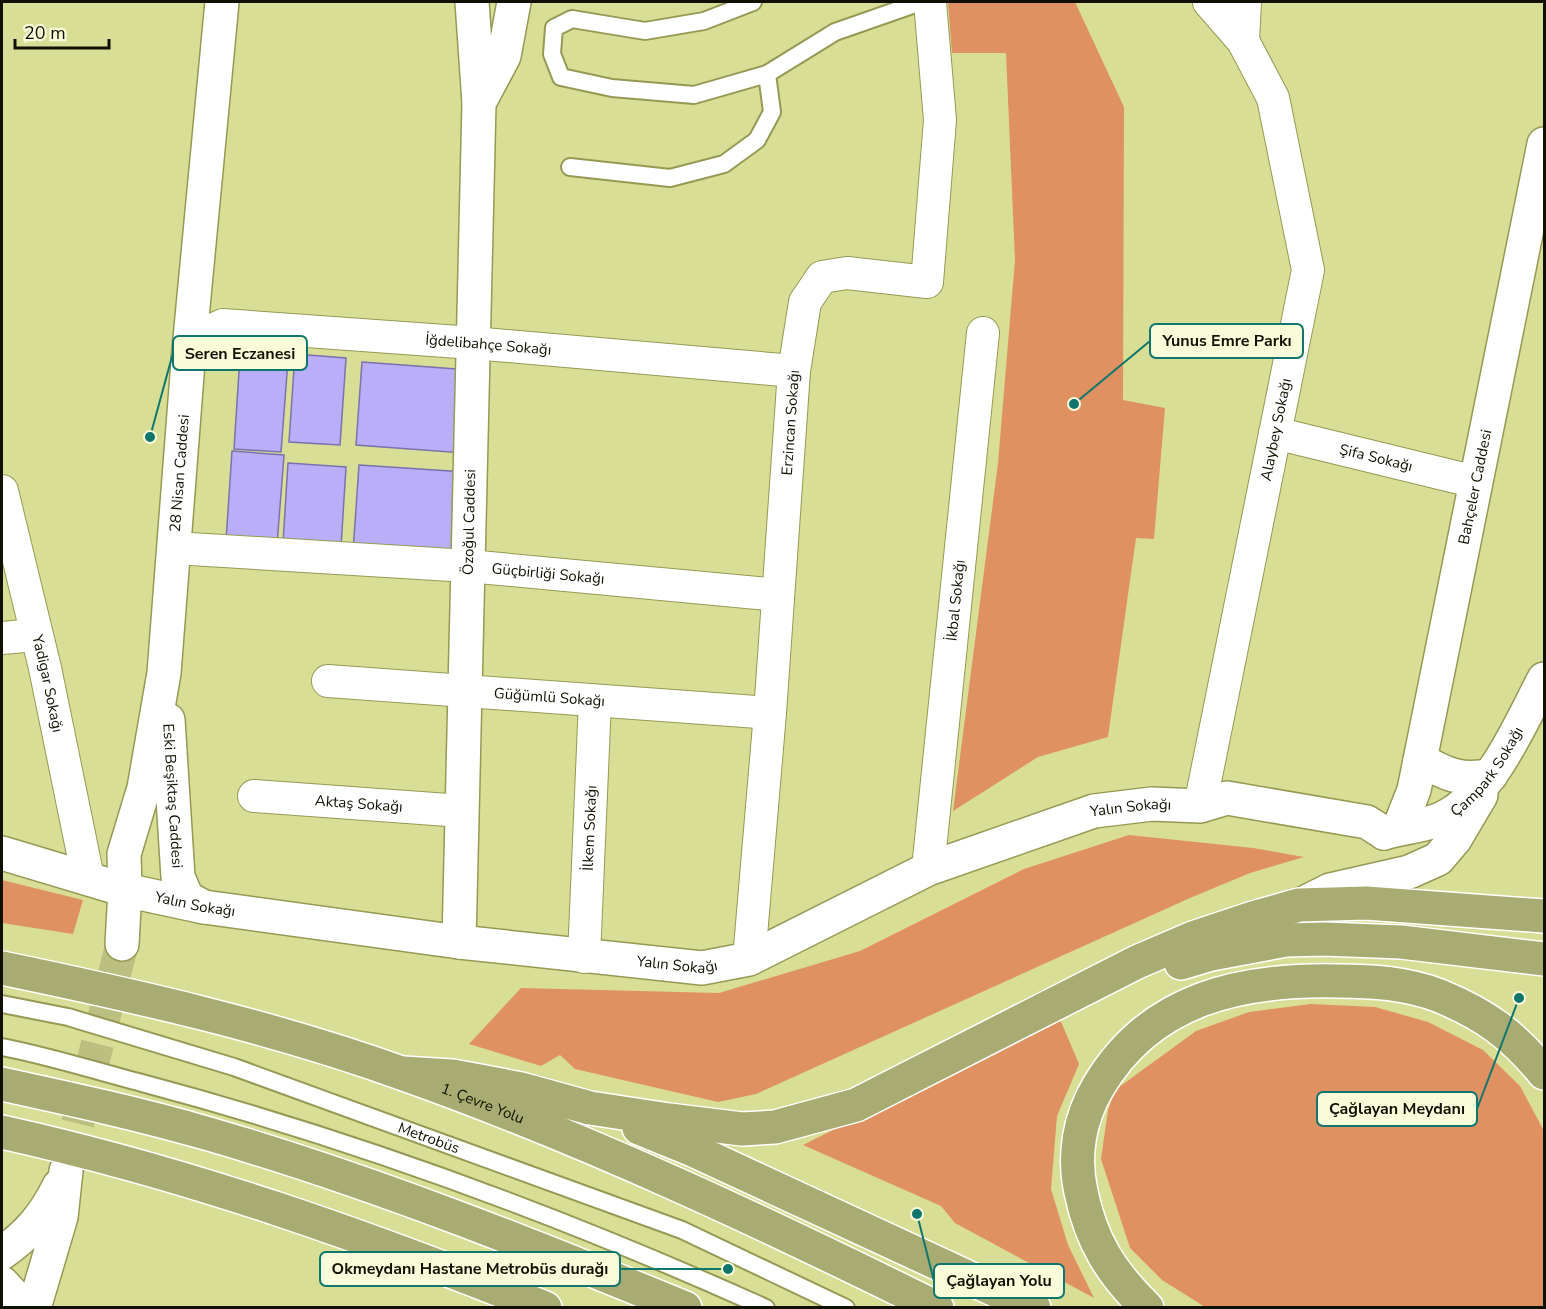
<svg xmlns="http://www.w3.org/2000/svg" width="1546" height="1309" font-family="'Nunito Sans',sans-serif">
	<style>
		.green { fill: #df9162 }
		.building { fill: #baaef9; stroke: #7b71ad; stroke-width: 1.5 }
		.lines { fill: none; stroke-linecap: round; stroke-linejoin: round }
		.secondary-tunnel { stroke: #bbbf80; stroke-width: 33; stroke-dasharray: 33 16; stroke-linecap: butt }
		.service-casing { stroke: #959954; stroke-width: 20 }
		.minor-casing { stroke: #959954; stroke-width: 34 }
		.tertiary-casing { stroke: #959954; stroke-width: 36 }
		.secondary-casing { stroke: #959954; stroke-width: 36 }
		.trunk-casing { stroke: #fff; stroke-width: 36 }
		.service { stroke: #fff; stroke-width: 16 }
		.minor { stroke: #fff; stroke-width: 32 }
		.tertiary { stroke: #fff; stroke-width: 33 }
		.secondary { stroke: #fff; stroke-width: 33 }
		.trunk { stroke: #a8ac72; stroke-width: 33 }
		.labels { text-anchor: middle; stroke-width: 4.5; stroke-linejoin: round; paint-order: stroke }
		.street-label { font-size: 15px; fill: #101000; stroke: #f9fcd9 }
		.leader { fill: none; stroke: #0f766e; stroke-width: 2 }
		.callout-dot { fill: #0f766e; stroke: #f9fcd9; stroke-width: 2 }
		.callout { fill: #f9fcd9; stroke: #0f766e; stroke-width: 2 }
		.callout-label { font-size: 16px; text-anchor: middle; font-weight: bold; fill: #101000 }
	</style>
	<rect width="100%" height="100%" fill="#d9de97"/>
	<!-- green -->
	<g class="green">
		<path d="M 948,2 L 1075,2 L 1124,107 L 1123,400 L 1165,408 L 1154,539 L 1136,538 L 1108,737 L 1038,757 L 953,811 L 998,463 L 1015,260 L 1006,53 L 952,53 Z"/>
		<path d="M 1129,835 L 1253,848 L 1304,857 L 1250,873 L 1190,898 L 756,1094 L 718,1102 L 575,1069 L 560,1055 L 541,1066 L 469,1044 L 521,988 L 719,993 L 860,951 L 1024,869 Z"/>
		<path d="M 2,880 L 83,900 L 73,934 L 2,923 Z"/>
		<path d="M 1311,1004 L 1375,1007 L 1428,1022 L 1483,1050 L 1520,1086 L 1544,1131 L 1544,1307 L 1205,1307 L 1162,1280 L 1130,1248 L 1101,1159 L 1108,1110 L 1115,1090 L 1196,1031 L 1249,1012 Z"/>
		<path d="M 1059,1017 L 1079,1064 L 1057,1116 L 1051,1189 L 1068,1245 L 1094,1298 L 955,1223 L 941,1206 L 803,1145 Z"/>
	</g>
	<!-- building -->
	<g class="building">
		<path d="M 295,354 L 346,358 L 340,445 L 289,442 Z"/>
		<path d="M 240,356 L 288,360 L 281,452 L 234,449 Z"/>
		<path d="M 362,362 L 470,370 L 464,453 L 356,445 Z"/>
		<path d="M 232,451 L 284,455 L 277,545 L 226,541 Z"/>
		<path d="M 288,463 L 346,467 L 341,547 L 283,543 Z"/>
		<path d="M 359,465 L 465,472 L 460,559 L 353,552 Z"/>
	</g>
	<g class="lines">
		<!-- secondary-tunnel -->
		<path class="secondary-tunnel" d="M 66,1171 L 122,944"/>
		<defs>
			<g id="service">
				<path d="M 753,2 L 704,21 L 645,31 L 572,19 L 554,28 L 552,54 L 561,77 L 612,88 L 694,95 L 767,74 L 835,32 L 921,2"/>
				<path d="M 570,167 L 670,178 L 724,164 L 757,140 L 772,112 L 767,74"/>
				<path id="s1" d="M 2,1004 L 68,1017 L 234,1067 L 682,1230 L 846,1308"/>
				<path d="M 2,1047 C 49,1056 96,1071 142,1083 C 356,1140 564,1217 766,1308"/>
			</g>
			<g id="minor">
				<path d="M 1243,41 L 1245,2"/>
				<path id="s2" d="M 189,349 L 210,331 L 223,325 L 473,343 L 794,371"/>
				<path id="s3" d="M 1275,433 L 1476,482"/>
				<path id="s4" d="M 2,491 L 45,668 L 88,878"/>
				<path id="s5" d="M 174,548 L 468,566 L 778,595"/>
				<path d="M 2,638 L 36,635"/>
				<path id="s6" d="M 328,681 L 770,713"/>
				<path id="s7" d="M 254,796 L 462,811"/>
				<path id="s8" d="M 1200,806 L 1308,270 L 1273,98 L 1243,41 L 1209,2"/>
				<path id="s9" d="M 928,869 L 983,333"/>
				<path id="s10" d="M 584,957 L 595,701"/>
				<path id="s11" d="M 749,959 L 770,713 L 794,371 L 805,302 L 822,277 L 847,273 L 927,282 L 940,120 L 930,2"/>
			</g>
			<g id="tertiary">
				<path d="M 479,103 L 504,56 L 514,2"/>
				<path id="s12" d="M 168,720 L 178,877 L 187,898 L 204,907"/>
				<path id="s13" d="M 125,890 L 124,854 L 144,788 L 164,673 L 189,349 L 222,2"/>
				<path id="s14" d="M 459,942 L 479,103 L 472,2"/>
			</g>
			<g id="secondary">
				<path d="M 1420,760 C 1446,774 1462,782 1491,775"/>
				<path id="s15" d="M 1399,828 L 1414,790 L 1544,144"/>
				<path id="s16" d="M 1384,833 C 1403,827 1426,826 1443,818 C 1492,794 1520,724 1544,679"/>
				<path id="s17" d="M 2,853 L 125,890 L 204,907 L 459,942 L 702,968 L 749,959 L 928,869 L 1094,811 L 1152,804 L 1200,806 L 1227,798 L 1367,822 L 1384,833"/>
				<path d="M 1300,905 L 1330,890 L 1409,872 L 1438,859 L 1455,839 L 1481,795"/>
				<path d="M 122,944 L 125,890"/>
				<path d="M 2,1253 C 28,1235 45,1215 59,1186"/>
				<path d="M 2,1283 L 13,1295 L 15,1308"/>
				<path d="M 34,1308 L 61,1217 L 66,1171"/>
			</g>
			<g id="trunk">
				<path d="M 1181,963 L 1211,954 L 1286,940 L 1324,939 L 1401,942 L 1544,959"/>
				<path id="s18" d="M 2,968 C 137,996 274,1027 404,1074 C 587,1139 763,1222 937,1308"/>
				<path d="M 403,1073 L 452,1076 L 485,1082 L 521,1089 L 590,1108 L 669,1120 L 742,1129 L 775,1127 L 856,1105 L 1137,962 L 1193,938 L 1253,918 L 1299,905 L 1366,903 L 1544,916"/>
				<path d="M 2,1084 C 71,1099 140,1114 209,1134 C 371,1181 529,1244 685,1308"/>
				<path d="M 639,1128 L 693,1150 L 1034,1308"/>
				<path d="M 2,1132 C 188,1173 368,1237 545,1308"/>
				<path d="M 1147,1308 C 1111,1273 1091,1241 1081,1192 C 1073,1156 1079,1119 1098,1087 C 1150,998 1241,979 1337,981 C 1372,981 1407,983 1440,996 C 1486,1015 1513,1035 1544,1073"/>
			</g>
		</defs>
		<!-- service casing -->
		<use href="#service" class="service-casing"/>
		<!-- minor casing -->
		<use href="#minor" class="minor-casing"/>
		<!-- tertiary casing -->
		<use href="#tertiary" class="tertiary-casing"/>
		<!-- secondary casing -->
		<use href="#secondary" class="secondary-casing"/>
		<!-- trunk casing -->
		<use href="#trunk" class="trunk-casing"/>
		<!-- service -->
		<use href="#service" class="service"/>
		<!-- minor -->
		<use href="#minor" class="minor"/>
		<!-- tertiary -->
		<use href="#tertiary" class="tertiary"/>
		<!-- secondary -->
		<use href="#secondary" class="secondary"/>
		<!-- trunk -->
		<use href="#trunk" class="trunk"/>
	</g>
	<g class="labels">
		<!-- street labels -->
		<g class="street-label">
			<text dy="5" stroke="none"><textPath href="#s2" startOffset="308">İğdelibahçe Sokağı</textPath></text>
			<text dy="5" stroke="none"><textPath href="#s11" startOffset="538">Erzincan Sokağı</textPath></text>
			<text dy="5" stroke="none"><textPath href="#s8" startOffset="384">Alaybey Sokağı</textPath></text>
			<text dy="5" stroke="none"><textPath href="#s3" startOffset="104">Şifa Sokağı</textPath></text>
			<text dy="5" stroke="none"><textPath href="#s13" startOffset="422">28 Nisan Caddesi</textPath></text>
			<text dy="5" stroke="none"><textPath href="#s15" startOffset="350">Bahçeler Caddesi</textPath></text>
			<text dy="5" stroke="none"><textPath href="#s14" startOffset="420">Özoğul Caddesi</textPath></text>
			<text dy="5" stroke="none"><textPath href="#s5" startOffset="375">Güçbirliği Sokağı</textPath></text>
			<text dy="5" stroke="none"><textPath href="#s9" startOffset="270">İkbal Sokağı</textPath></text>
			<text dy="5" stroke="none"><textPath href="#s4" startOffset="198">Yadigar Sokağı</textPath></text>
			<text dy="5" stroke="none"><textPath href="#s6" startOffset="222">Güğümlü Sokağı</textPath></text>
			<text dy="5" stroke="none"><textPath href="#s16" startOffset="126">Çampark Sokağı</textPath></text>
			<text dy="5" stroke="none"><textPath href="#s12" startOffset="76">Eski Beşiktaş Caddesi</textPath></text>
			<text dy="5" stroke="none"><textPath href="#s7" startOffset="105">Aktaş Sokağı</textPath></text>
			<text dy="5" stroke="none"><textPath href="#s17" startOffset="1172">Yalın Sokağı</textPath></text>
			<text dy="5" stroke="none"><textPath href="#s10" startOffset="129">İlkem Sokağı</textPath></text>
			<text dy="5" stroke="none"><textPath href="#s17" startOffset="200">Yalın Sokağı</textPath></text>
			<text dy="5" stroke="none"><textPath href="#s17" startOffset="686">Yalın Sokağı</textPath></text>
			<text dy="5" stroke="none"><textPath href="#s18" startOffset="500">1. Çevre Yolu</textPath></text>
			<text dy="5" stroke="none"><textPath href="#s1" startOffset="448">Metrobüs</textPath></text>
		</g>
	</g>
	<!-- callouts -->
	<path class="leader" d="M1074 404L1150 341M150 437L173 353M1519 998L1477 1109M728 1269L620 1269M917 1214L934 1281"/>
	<g class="callout-dot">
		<circle cx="1074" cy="404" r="6"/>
		<circle cx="150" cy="437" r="6"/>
		<circle cx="1519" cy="998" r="6"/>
		<circle cx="728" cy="1269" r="6"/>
		<circle cx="917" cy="1214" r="6"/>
	</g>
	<g class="callout">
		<rect x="1150" y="324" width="153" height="34" rx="6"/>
		<rect x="173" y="336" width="134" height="34" rx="6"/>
		<rect x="1317" y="1092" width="160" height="34" rx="6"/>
		<rect x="320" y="1252" width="300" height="34" rx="6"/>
		<rect x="934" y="1264" width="130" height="34" rx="6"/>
	</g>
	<g class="callout-label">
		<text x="1227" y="346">Yunus Emre Parkı</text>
		<text x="240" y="359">Seren Eczanesi</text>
		<text x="1397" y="1114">Çağlayan Meydanı</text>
		<text x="470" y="1274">Okmeydanı Hastane Metrobüs durağı</text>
		<text x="999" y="1286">Çağlayan Yolu</text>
	</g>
	<!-- border -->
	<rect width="1546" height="1309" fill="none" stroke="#101000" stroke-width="6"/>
	<!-- scale -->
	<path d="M15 39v9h94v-9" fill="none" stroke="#101000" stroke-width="3"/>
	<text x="24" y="39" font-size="18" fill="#101000" stroke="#f9fcd9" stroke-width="4.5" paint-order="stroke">20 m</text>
</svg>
